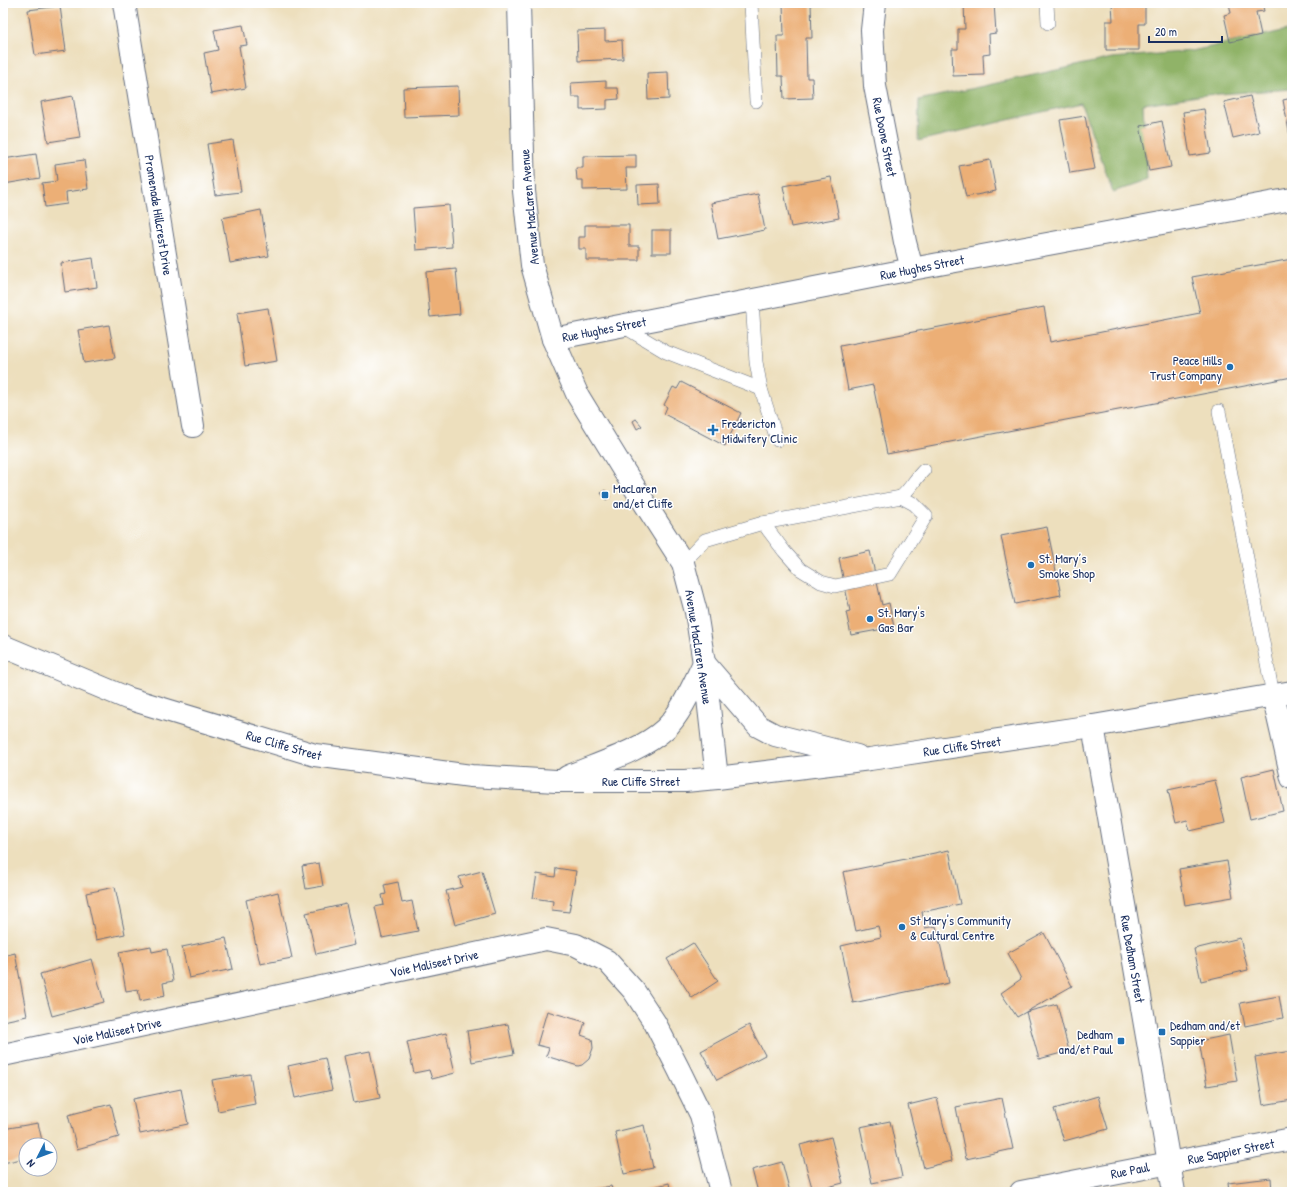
<svg xmlns="http://www.w3.org/2000/svg" width="1295" height="1195" font-family="'Patrick Hand',sans-serif">
	<style>
		.forest { fill: #90b368; stroke: #567163 }
		.building { fill: #ecaf76 }
		.lines { fill: none; stroke-linecap: round; stroke-linejoin: round }
		.lane-casing { stroke: #646d7f; stroke-width: 14 }
		.street-casing { stroke: #646d7f; stroke-width: 24 }
		.secondary-casing { stroke: #646d7f; stroke-width: 24 }
		.lane { stroke: #fff; stroke-width: 13 }
		.street { stroke: #fff; stroke-width: 22 }
		.secondary { stroke: #fff; stroke-width: 22 }
		.poi-dot { fill: #1f6fb2; stroke: #fff; stroke-width: 1.5 }
		.labels { text-anchor: middle; stroke-width: 3; stroke-linejoin: round; paint-order: stroke }
		.street-label { font-size: 13px; fill: #1b2f5e; stroke: #fff }
		.poi-label { font-size: 13px; fill: #1b2f5e; stroke: #fff; text-anchor: start }
	</style>
	<rect width="100%" height="100%" fill="#fff"/>
	<filter id="ink" filterUnits="userSpaceOnUse"><feTurbulence type="fractalNoise" baseFrequency=".025" numOctaves="2"/><feDisplacementMap in="SourceGraphic" scale="8" xChannelSelector="R" yChannelSelector="G"/><feConvolveMatrix kernelMatrix="1 2 1 2 8 2 1 2 1" color-interpolation-filters="sRGB"/></filter>
	<filter id="wash" filterUnits="userSpaceOnUse"><feTurbulence type="fractalNoise" baseFrequency=".012" numOctaves="4" result="noise"/><feDisplacementMap in="SourceGraphic" scale="16" xChannelSelector="R" yChannelSelector="G"/><feGaussianBlur stdDeviation="0.9" result="paint"/><feColorMatrix in="noise" values="0 0 0 0 0 0 0 0 0 0 0 0 0 0 0 0 0 1.4 0 .05"/><feComposite in="paint" operator="in"/></filter>
	<g filter="url(#wash)">
		<rect width="100%" height="100%" fill="#eddfbd"/>
		<!-- forest -->
		<path class="forest" d="M 1292,29 L 1292,89 L 1205,95 L 1143,104 L 1147,180 L 1113,192 L 1081,103 L 918,141 L 919,100 L 1112,58 L 1192,51 Z"/>
		<g id="blocks">
			<!-- building -->
			<g class="building">
				<path d="M 783,3 L 811,3 L 812,38 L 806,38 L 807,78 L 812,78 L 813,98 L 784,99 L 783,76 L 778,76 L 777,36 L 784,36 Z"/>
				<path d="M 964,3 L 994,3 L 996,33 L 989,34 L 990,54 L 983,55 L 984,75 L 953,76 L 952,49 L 958,49 L 958,29 L 965,29 Z"/>
				<path d="M 1112,3 L 1145,3 L 1145,24 L 1139,24 L 1139,50 L 1106,50 L 1106,21 L 1113,21 Z"/>
				<path d="M 1229,3 L 1262,3 L 1264,11 L 1256,12 L 1261,35 L 1230,42 L 1224,15 L 1231,13 Z"/>
				<path d="M 60,6 L 66,51 L 35,55 L 28,10 Z"/>
				<path d="M 243,25 L 247,45 L 239,46 L 246,88 L 211,94 L 204,53 L 218,50 L 214,30 Z"/>
				<path d="M 605,30 L 605,41 L 622,40 L 623,59 L 578,61 L 577,31 Z"/>
				<path d="M 668,72 L 669,99 L 648,100 L 647,73 Z"/>
				<path d="M 606,81 L 606,88 L 618,88 L 619,99 L 607,100 L 607,109 L 580,110 L 580,97 L 572,97 L 571,83 Z"/>
				<path d="M 458,86 L 459,115 L 404,117 L 403,88 Z"/>
				<path d="M 73,96 L 80,137 L 48,142 L 41,102 Z"/>
				<path d="M 1250,96 L 1259,132 L 1233,138 L 1224,102 Z"/>
				<path d="M 1292,98 L 1292,142 L 1291,142 L 1283,100 Z"/>
				<path d="M 1204,109 L 1211,153 L 1190,156 L 1183,112 Z"/>
				<path d="M 1085,116 L 1095,169 L 1070,173 L 1060,120 Z"/>
				<path d="M 1162,121 L 1171,167 L 1149,171 L 1140,126 Z"/>
				<path d="M 233,140 L 241,192 L 215,195 L 207,144 Z"/>
				<path d="M 36,154 L 40,178 L 4,184 L 3,159 Z"/>
				<path d="M 636,155 L 636,168 L 626,168 L 627,189 L 583,190 L 583,180 L 577,180 L 576,168 L 583,168 L 583,156 Z"/>
				<path d="M 84,160 L 88,189 L 66,192 L 67,204 L 45,207 L 42,183 L 57,181 L 55,164 Z"/>
				<path d="M 990,160 L 996,191 L 966,197 L 959,166 Z"/>
				<path d="M 831,177 L 839,218 L 791,227 L 783,186 Z"/>
				<path d="M 659,184 L 660,204 L 638,205 L 637,185 Z"/>
				<path d="M 758,194 L 765,230 L 718,239 L 711,203 Z"/>
				<path d="M 449,205 L 452,247 L 416,250 L 413,208 Z"/>
				<path d="M 261,210 L 269,256 L 230,263 L 222,218 Z"/>
				<path d="M 585,225 L 629,225 L 629,246 L 639,246 L 639,260 L 586,260 L 586,249 L 579,249 L 579,237 L 585,237 Z"/>
				<rect x="652" y="230" width="19" height="23"/>
				<path d="M 93,258 L 97,287 L 65,292 L 61,263 Z"/>
				<path d="M 1292,259 L 1292,377 L 887,454 L 873,385 L 848,390 L 840,346 L 1044,307 L 1050,342 L 1200,313 L 1192,277 Z"/>
				<path d="M 456,269 L 460,314 L 430,317 L 426,272 Z"/>
				<path d="M 268,308 L 277,361 L 245,366 L 237,313 Z"/>
				<path d="M 109,325 L 115,358 L 84,363 L 78,330 Z"/>
				<path d="M 681,382 L 741,413 L 725,446 L 664,414 L 667,407 L 664,405 L 673,387 L 677,389 Z"/>
				<path d="M 636,419 L 642,426 L 637,429 L 633,421 Z"/>
				<path d="M 605,490 L 610,497 L 606,500 L 601,493 Z"/>
				<path d="M 1047,527 L 1061,595 L 1015,604 L 1001,536 Z"/>
				<path d="M 870,551 L 882,605 L 889,603 L 894,627 L 851,635 L 846,612 L 850,611 L 839,558 Z"/>
				<path d="M 1274,769 L 1283,811 L 1250,819 L 1241,777 Z"/>
				<path d="M 1215,780 L 1225,823 L 1190,831 L 1187,820 L 1176,823 L 1168,790 Z"/>
				<path d="M 949,850 L 960,904 L 922,912 L 925,928 L 936,926 L 949,983 L 853,1003 L 841,946 L 881,937 L 878,926 L 856,931 L 843,872 Z"/>
				<path d="M 1227,861 L 1233,897 L 1185,905 L 1179,869 Z"/>
				<path d="M 319,863 L 323,886 L 306,889 L 302,866 Z"/>
				<path d="M 556,868 L 576,871 L 569,912 L 552,910 L 553,901 L 533,898 L 537,874 L 555,877 Z"/>
				<path d="M 482,871 L 495,914 L 455,925 L 446,891 L 462,887 L 459,877 Z"/>
				<path d="M 398,882 L 402,903 L 412,901 L 418,931 L 382,938 L 375,907 L 384,905 L 382,895 L 386,894 L 384,885 Z"/>
				<path d="M 115,887 L 125,934 L 96,940 L 86,893 Z"/>
				<path d="M 278,892 L 292,958 L 260,964 L 246,900 Z"/>
				<path d="M 346,904 L 355,945 L 316,954 L 306,913 Z"/>
				<path d="M 1044,933 L 1072,986 L 1017,1017 L 1001,993 L 1021,979 L 1008,953 Z"/>
				<path d="M 226,938 L 233,969 L 189,978 L 182,947 Z"/>
				<path d="M 1240,938 L 1248,970 L 1201,981 L 1194,949 Z"/>
				<path d="M 693,943 L 718,981 L 692,998 L 667,959 Z"/>
				<path d="M 151,946 L 152,952 L 167,949 L 173,981 L 163,983 L 165,996 L 140,1001 L 138,989 L 126,991 L 119,952 Z"/>
				<path d="M 15,953 L 27,1016 L 3,1021 L 3,956 Z"/>
				<path d="M 92,959 L 104,1002 L 52,1016 L 40,974 Z"/>
				<path d="M 1279,996 L 1283,1018 L 1245,1026 L 1240,1003 Z"/>
				<path d="M 1057,1004 L 1069,1051 L 1039,1059 L 1026,1012 Z"/>
				<path d="M 547,1011 L 585,1022 L 581,1035 L 592,1039 L 593,1048 L 589,1059 L 582,1065 L 578,1066 L 546,1056 L 549,1048 L 537,1045 Z"/>
				<path d="M 508,1024 L 514,1054 L 472,1062 L 467,1031 Z"/>
				<path d="M 749,1025 L 765,1055 L 717,1080 L 701,1051 Z"/>
				<path d="M 446,1033 L 455,1073 L 432,1079 L 429,1070 L 414,1073 L 407,1042 Z"/>
				<path d="M 1229,1035 L 1237,1081 L 1207,1086 L 1199,1041 Z"/>
				<path d="M 370,1051 L 380,1098 L 354,1103 L 344,1056 Z"/>
				<path d="M 1291,1051 L 1292,1059 L 1292,1100 L 1263,1105 L 1255,1057 Z"/>
				<path d="M 325,1058 L 332,1090 L 295,1098 L 288,1066 Z"/>
				<path d="M 250,1074 L 255,1104 L 218,1111 L 212,1080 Z"/>
				<path d="M 181,1089 L 188,1124 L 140,1134 L 133,1099 Z"/>
				<path d="M 1098,1096 L 1108,1129 L 1064,1141 L 1054,1109 Z"/>
				<path d="M 937,1098 L 952,1161 L 924,1168 L 908,1105 Z"/>
				<path d="M 1002,1098 L 1013,1149 L 966,1159 L 956,1107 Z"/>
				<path d="M 111,1104 L 119,1137 L 77,1149 L 68,1115 Z"/>
				<path d="M 890,1121 L 902,1177 L 872,1183 L 860,1127 Z"/>
				<path d="M 38,1123 L 43,1145 L 26,1145 L 26,1158 L 3,1163 L 3,1129 Z"/>
				<path d="M 644,1125 L 653,1168 L 624,1174 L 615,1132 Z"/>
				<path d="M 831,1137 L 843,1183 L 813,1191 L 800,1145 Z"/>
				<path d="M 782,1162 L 790,1192 L 758,1192 L 752,1170 Z"/>
				<path d="M 1271,1178 L 1272,1192 L 1229,1192 L 1228,1183 Z"/>
				<path d="M 669,1183 L 671,1192 L 642,1192 L 642,1190 Z"/>
				<path d="M 611,1186 L 613,1192 L 586,1192 L 586,1191 Z"/>
			</g>
		</g>
	</g>
	<g filter="url(#ink)">
		<use href="#blocks" fill-opacity="0" stroke="#646d7f" stroke-width="1"/>
		<g class="lines">
			<defs>
				<g id="lane">
					<path d="M 751,3 L 756,101"/>
					<path d="M 1047,3 L 1048,23"/>
					<path d="M 752,300 L 756,362 L 761,389 L 777,440"/>
					<path d="M 621,325 L 666,352 L 761,389"/>
					<path d="M 1219,411 L 1273,695"/>
					<path d="M 763,523 L 784,551 L 800,569 L 821,582 L 835,586 L 890,574 L 926,516 L 914,504 L 901,497 C 910,489 915,479 924,470"/>
					<path d="M 683,563 L 705,540 L 763,523 L 901,497"/>
				</g>
				<g id="street">
					<path d="M 124,3 L 193,426"/>
					<path d="M 875,3 L 872,30 L 875,86 L 905,242 L 912,269"/>
					<path d="M 553,339 L 912,269 L 1292,199"/>
					<path d="M 1273,695 L 1292,778"/>
					<path d="M 3,1055 L 546,939 L 576,945 L 607,961 L 634,991 L 655,1023 L 679,1070 L 701,1115 L 721,1192"/>
					<path d="M 1021,1192 L 1292,1139"/>
				</g>
				<g id="secondary">
					<path d="M 519,3 L 524,191 L 532,265 L 553,339 L 578,396 L 624,471 L 683,563 L 696,612 L 704,663 L 717,778"/>
					<path d="M 3,646 L 127,698 L 315,755 L 471,776 L 556,781 L 685,781 L 717,778 L 870,759 L 1093,726 L 1292,692"/>
					<path d="M 1093,726 L 1174,1192"/>
					<path d="M 567,777 C 597,764 641,751 665,729 C 681,714 694,683 704,663 L 758,726 L 775,735 L 857,756"/>
				</g>
			</defs>
			<!-- lane casing -->
			<use href="#lane" class="lane-casing"/>
			<!-- street casing -->
			<use href="#street" class="street-casing"/>
			<!-- secondary casing -->
			<use href="#secondary" class="secondary-casing"/>
			<!-- lane -->
			<use href="#lane" class="lane"/>
			<!-- street -->
			<use href="#street" class="street"/>
			<!-- secondary -->
			<use href="#secondary" class="secondary"/>
		</g>
	</g>
	<!-- markers -->
	<g class="poi-dot">
		<circle cx="1230" cy="367" r="4"/>
		<path d="M711 424h4v4h4v4h-4v4h-4v-4h-4v-4h4z"/>
		<rect x="601" y="491" width="8" height="8" rx="2"/>
		<circle cx="1031" cy="565" r="4"/>
		<circle cx="870" cy="619" r="4"/>
		<circle cx="902" cy="927" r="4"/>
		<rect x="1158" y="1028" width="8" height="8" rx="2"/>
		<rect x="1117" y="1037" width="8" height="8" rx="2"/>
	</g>
	<g class="labels">
		<!-- street labels -->
		<g class="street-label">
			<text transform="translate(885 137) rotate(79)" y="5">Rue Doone Street</text>
			<text transform="translate(529 207) rotate(-95)" y="5">Avenue MacLaren Avenue</text>
			<text transform="translate(159 215) rotate(81)" y="5">Promenade Hillcrest Drive</text>
			<text transform="translate(922 267) rotate(-11)" y="5">Rue Hughes Street</text>
			<text transform="translate(604 329) rotate(-11)" y="5">Rue Hughes Street</text>
			<text transform="translate(699 647) rotate(81)" y="5">Avenue MacLaren Avenue</text>
			<text transform="translate(284 745) rotate(16)" y="5">Rue Cliffe Street</text>
			<text transform="translate(962 746) rotate(-8)" y="5">Rue Cliffe Street</text>
			<text x="641" y="786">Rue Cliffe Street</text>
			<text transform="translate(1133 959) rotate(80)" y="5">Rue Dedham Street</text>
			<text transform="translate(434 963) rotate(-12)" y="5">Voie Maliseet Drive</text>
			<text transform="translate(117 1031) rotate(-12)" y="5">Voie Maliseet Drive</text>
			<text transform="translate(1231 1151) rotate(-11)" y="5">Rue Sappier Street</text>
			<text transform="translate(1130 1170) rotate(-11)" y="5">Rue Paul</text>
		</g>
		<!-- poi labels -->
		<g class="poi-label">
			<text x="1222" y="365" text-anchor="end">Peace Hills<tspan x="1222" dy="15">Trust Company</tspan></text>
			<text x="722" y="428">Fredericton<tspan x="722" dy="15">Midwifery Clinic</tspan></text>
			<text x="613" y="493">MacLaren<tspan x="613" dy="15">and/et Cliffe</tspan></text>
			<text x="1039" y="563">St. Mary’s<tspan x="1039" dy="15">Smoke Shop</tspan></text>
			<text x="878" y="617">St. Mary's<tspan x="878" dy="15">Gas Bar</tspan></text>
			<text x="910" y="925">St Mary's Community<tspan x="910" dy="15">&amp; Cultural Centre</tspan></text>
			<text x="1170" y="1030">Dedham and/et<tspan x="1170" dy="15">Sappier</tspan></text>
			<text x="1113" y="1039" text-anchor="end">Dedham<tspan x="1113" dy="15">and/et Paul</tspan></text>
		</g>
	</g>
	<!-- margin -->
	<rect width="1295" height="1195" fill="none" stroke="#fff" stroke-width="16"/>
	<!-- north arrow -->
	<g transform="translate(38 1157) rotate(228)"><circle r="19" fill="#ffffff" stroke="#a4acbf"/>
	<path d="M0-3L7 15L0 10L-7 15Z" fill="#1f6fb2"/>
	<text y="-6" font-size="11" font-weight="bold" text-anchor="middle" fill="#1b2f5e">N</text>
	</g>
	<!-- scale -->
	<path d="M1149 36v6h73v-6" fill="none" stroke="#1b2f5e" stroke-width="2"/>
	<text x="1155" y="36" font-size="12" fill="#1b2f5e" stroke="#ffffff" stroke-width="3" paint-order="stroke">20 m</text>
</svg>
